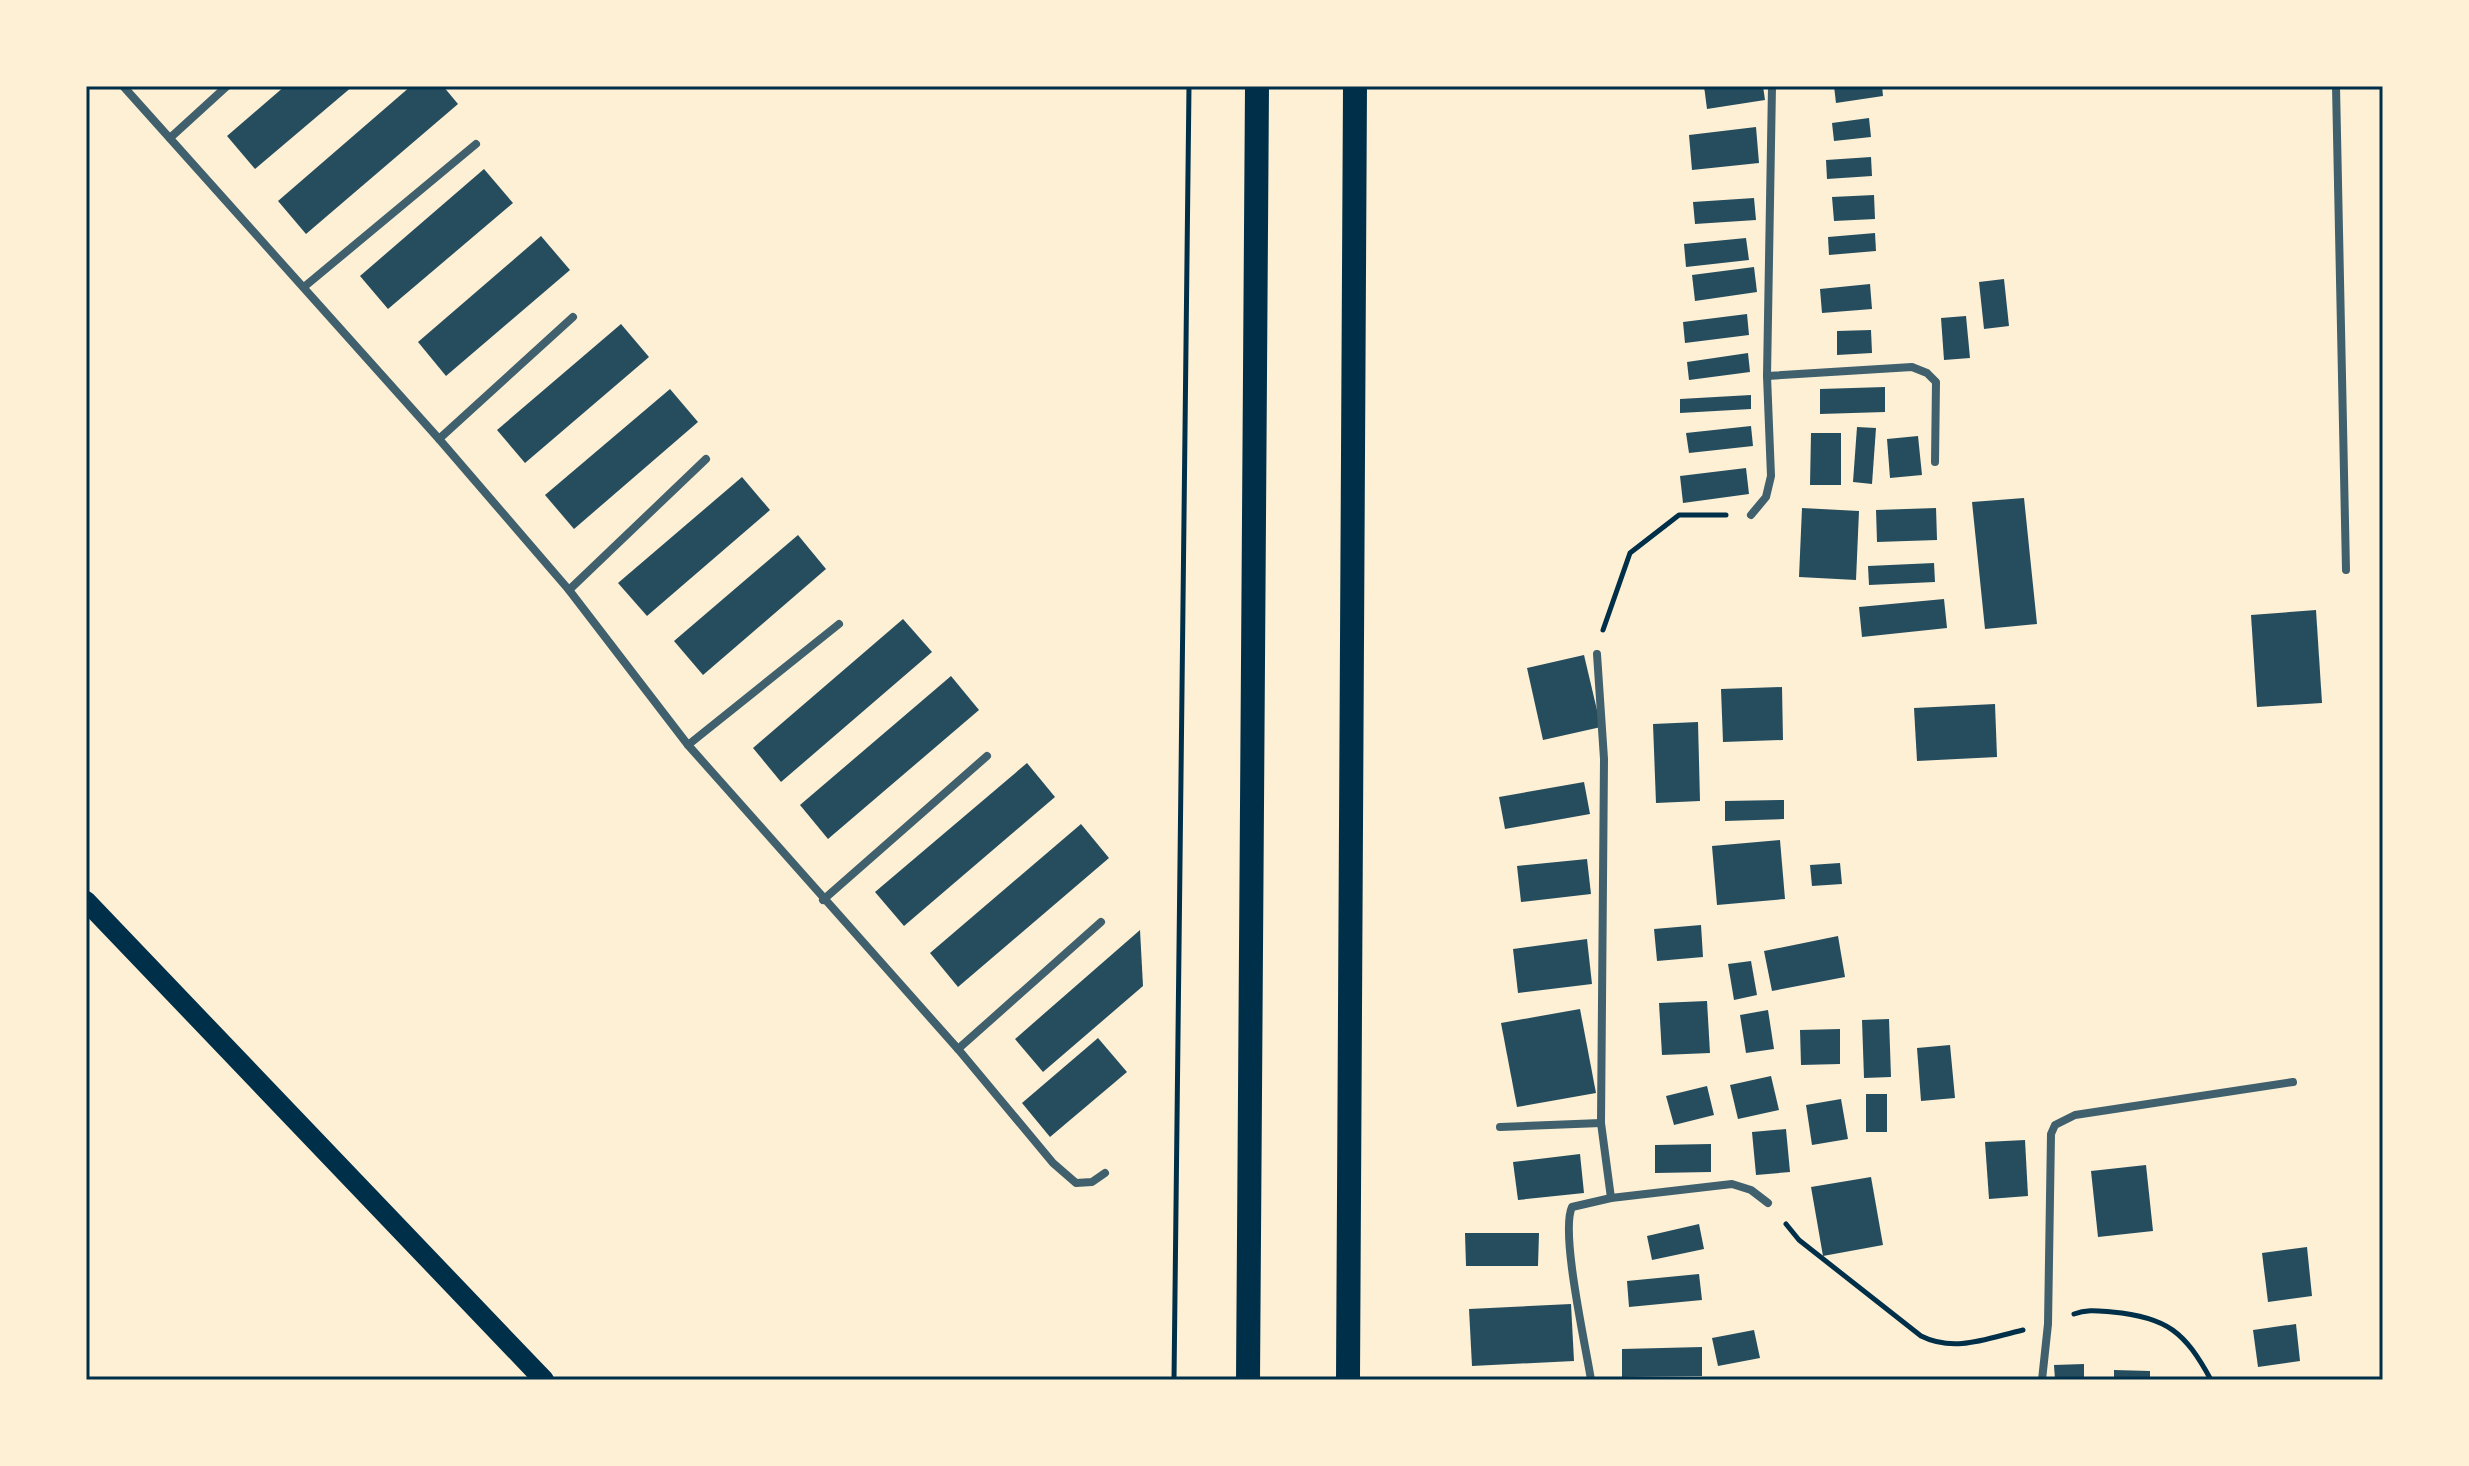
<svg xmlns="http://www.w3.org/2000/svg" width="2469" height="1466" font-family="'PT Sans',sans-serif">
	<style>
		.building { fill: #264d5e }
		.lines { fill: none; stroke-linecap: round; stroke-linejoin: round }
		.path { stroke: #003049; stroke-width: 5 }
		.minor { stroke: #3f606c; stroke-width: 8 }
		.primary { stroke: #003049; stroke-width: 20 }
		.motorway { stroke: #003049; stroke-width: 24 }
		.neatline { fill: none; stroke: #003049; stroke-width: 3 }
	</style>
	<rect width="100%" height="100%" fill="#fdf0d5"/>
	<!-- building -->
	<g class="building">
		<path d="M 285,86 L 353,86 L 255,169 L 227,136 Z"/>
		<path d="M 411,86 L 443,86 L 458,104 L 306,234 L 278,201 Z"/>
		<path d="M 1704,86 L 1763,86 L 1765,100 L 1707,109 Z"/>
		<path d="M 1834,86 L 1882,86 L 1883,96 L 1836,103 Z"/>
		<path d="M 1869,118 L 1871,137 L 1834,141 L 1832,123 Z"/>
		<path d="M 1756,127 L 1759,163 L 1692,170 L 1689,135 Z"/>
		<path d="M 1871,157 L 1872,176 L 1827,179 L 1826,160 Z"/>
		<path d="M 484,169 L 513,203 L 388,309 L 360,276 Z"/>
		<path d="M 1874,195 L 1875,219 L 1834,221 L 1832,197 Z"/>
		<path d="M 1754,198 L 1756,220 L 1695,224 L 1693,202 Z"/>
		<path d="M 1875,233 L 1876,251 L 1829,255 L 1828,237 Z"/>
		<path d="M 541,236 L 570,270 L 446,376 L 418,342 Z"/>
		<path d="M 1746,238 L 1749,260 L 1686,267 L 1684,244 Z"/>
		<path d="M 1754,267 L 1757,292 L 1695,301 L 1692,275 Z"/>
		<path d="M 2004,279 L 2009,326 L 1984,329 L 1979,282 Z"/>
		<path d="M 1870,284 L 1872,309 L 1822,313 L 1820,289 Z"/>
		<path d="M 1747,314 L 1749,335 L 1685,343 L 1683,322 Z"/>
		<path d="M 1966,316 L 1970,358 L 1944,360 L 1941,318 Z"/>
		<path d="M 621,324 L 649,357 L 525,463 L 497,430 Z"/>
		<path d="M 1871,330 L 1872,353 L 1837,355 L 1837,331 Z"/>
		<path d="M 1748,353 L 1750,372 L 1689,380 L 1687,362 Z"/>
		<path d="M 1885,387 L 1885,412 L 1820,414 L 1820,389 Z"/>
		<path d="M 670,389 L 698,422 L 574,529 L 545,495 Z"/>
		<path d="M 1751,395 L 1751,409 L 1680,413 L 1680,399 Z"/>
		<path d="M 1751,426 L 1753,446 L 1689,453 L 1686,433 Z"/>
		<path d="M 1857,427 L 1876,428 L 1872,484 L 1853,482 Z"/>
		<path d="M 1811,433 L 1841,433 L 1841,485 L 1810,485 Z"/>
		<path d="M 1918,436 L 1922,475 L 1890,478 L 1887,439 Z"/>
		<path d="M 1746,468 L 1749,494 L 1683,503 L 1680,476 Z"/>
		<path d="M 742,477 L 770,510 L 647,616 L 618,583 Z"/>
		<path d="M 2024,498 L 2037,624 L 1985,629 L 1972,502 Z"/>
		<path d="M 1802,508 L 1859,511 L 1856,580 L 1799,577 Z"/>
		<path d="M 1936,508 L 1937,540 L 1877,542 L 1876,510 Z"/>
		<path d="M 798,535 L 826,569 L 703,675 L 674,641 Z"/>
		<path d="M 1934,563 L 1935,582 L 1869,585 L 1868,566 Z"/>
		<path d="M 1944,599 L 1947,628 L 1862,637 L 1859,607 Z"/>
		<path d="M 2316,610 L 2322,703 L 2257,707 L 2251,615 Z"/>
		<path d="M 903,619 L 932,652 L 781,782 L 753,748 Z"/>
		<path d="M 1584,655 L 1601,727 L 1543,740 L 1527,668 Z"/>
		<path d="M 951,676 L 979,710 L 828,839 L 800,805 Z"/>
		<path d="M 1782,687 L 1783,740 L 1723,742 L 1721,689 Z"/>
		<path d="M 1995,704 L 1997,757 L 1917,761 L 1914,708 Z"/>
		<path d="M 1698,722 L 1700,801 L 1656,803 L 1653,724 Z"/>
		<path d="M 1027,763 L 1055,797 L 904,926 L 875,892 Z"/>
		<path d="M 1584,782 L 1590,814 L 1505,829 L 1499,797 Z"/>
		<path d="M 1784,800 L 1784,819 L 1725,821 L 1725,801 Z"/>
		<path d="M 1081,824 L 1109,858 L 958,987 L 930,953 Z"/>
		<path d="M 1780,840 L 1785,899 L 1717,905 L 1712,846 Z"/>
		<path d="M 1587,859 L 1591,894 L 1521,902 L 1517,866 Z"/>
		<path d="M 1840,863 L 1842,884 L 1812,886 L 1810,865 Z"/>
		<path d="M 1701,925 L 1703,957 L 1657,961 L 1654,929 Z"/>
		<path d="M 1140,930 L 1143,986 L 1043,1072 L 1015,1039 Z"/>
		<path d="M 1838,936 L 1845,977 L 1772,991 L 1764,951 Z"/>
		<path d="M 1587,939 L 1592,984 L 1518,993 L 1513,949 Z"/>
		<path d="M 1751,961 L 1757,995 L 1734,1000 L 1728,964 Z"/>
		<path d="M 1707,1001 L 1710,1053 L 1662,1055 L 1659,1003 Z"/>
		<path d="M 1580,1009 L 1596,1093 L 1517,1107 L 1501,1023 Z"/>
		<path d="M 1768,1010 L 1774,1049 L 1746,1053 L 1740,1015 Z"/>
		<path d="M 1889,1019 L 1891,1077 L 1864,1078 L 1862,1020 Z"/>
		<path d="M 1840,1029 L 1840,1064 L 1801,1065 L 1800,1030 Z"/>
		<path d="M 1098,1038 L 1127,1072 L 1050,1137 L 1022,1103 Z"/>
		<path d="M 1950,1045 L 1955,1098 L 1921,1101 L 1917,1048 Z"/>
		<path d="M 1771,1076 L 1779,1110 L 1738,1119 L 1730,1085 Z"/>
		<path d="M 1707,1086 L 1714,1115 L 1674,1125 L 1666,1096 Z"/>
		<rect x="1866" y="1094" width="21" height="38"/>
		<path d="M 1841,1099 L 1848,1139 L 1812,1145 L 1806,1105 Z"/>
		<path d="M 1786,1129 L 1790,1172 L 1756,1175 L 1752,1132 Z"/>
		<path d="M 2025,1140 L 2028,1196 L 1989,1199 L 1985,1142 Z"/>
		<path d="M 1711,1144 L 1711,1172 L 1655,1173 L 1655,1145 Z"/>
		<path d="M 1580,1154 L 1584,1193 L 1518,1200 L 1513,1162 Z"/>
		<path d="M 2146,1165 L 2153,1231 L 2098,1237 L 2091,1171 Z"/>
		<path d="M 1871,1177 L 1883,1245 L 1823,1256 L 1811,1187 Z"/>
		<path d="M 1699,1224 L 1704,1249 L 1652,1260 L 1647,1236 Z"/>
		<path d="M 1465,1233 L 1539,1233 L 1538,1266 L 1466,1266 Z"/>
		<path d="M 2307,1247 L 2312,1296 L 2268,1302 L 2262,1253 Z"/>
		<path d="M 1699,1274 L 1702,1300 L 1629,1307 L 1627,1281 Z"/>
		<path d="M 1571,1304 L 1574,1361 L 1472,1366 L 1469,1309 Z"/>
		<path d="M 2296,1324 L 2300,1361 L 2258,1367 L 2253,1330 Z"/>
		<path d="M 1754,1330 L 1760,1358 L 1718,1366 L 1712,1338 Z"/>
		<path d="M 1702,1347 L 1702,1376 L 1622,1377 L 1622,1349 Z"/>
		<path d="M 2084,1364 L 2084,1380 L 2055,1380 L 2054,1365 Z"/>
		<path d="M 2114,1370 L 2150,1371 L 2150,1380 L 2114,1380 Z"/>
	</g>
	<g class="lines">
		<!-- path -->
		<g class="path">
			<path d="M 1603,630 L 1630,553 L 1679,515 L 1726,515"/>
			<path d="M 1786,1224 L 1799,1240 L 1921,1336 C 1955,1353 1988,1338 2023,1330"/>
			<path d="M 2074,1314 C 2087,1309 2099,1311 2112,1312 C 2167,1317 2185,1332 2211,1380"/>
			<path d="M 1174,1380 L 1189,86"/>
		</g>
		<!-- minor -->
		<g class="minor">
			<path d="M 123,86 L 439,439 L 569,590 L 688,745 L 958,1049 L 1053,1163 L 1076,1183 L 1092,1182 L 1105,1173"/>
			<path d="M 2336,86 L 2346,570"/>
			<path d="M 170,138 L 227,86"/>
			<path d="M 304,287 L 476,144"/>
			<path d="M 1767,376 L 1912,367 L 1927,373 L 1936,382 L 1935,462"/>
			<path d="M 439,439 L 573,317"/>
			<path d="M 1751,515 L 1766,497 L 1771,476 L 1767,376 L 1772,86"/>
			<path d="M 569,590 L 706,459"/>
			<path d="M 1597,654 L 1604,759 L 1601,1123 L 1611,1198"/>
			<path d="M 688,745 L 839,624"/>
			<path d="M 823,900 L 987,756"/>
			<path d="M 958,1049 L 1101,922"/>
			<path d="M 1500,1127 L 1601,1123"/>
			<path d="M 1591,1380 C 1586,1347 1560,1232 1572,1207 L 1611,1198 L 1732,1184 L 1751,1190 L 1768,1203"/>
			<path d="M 2042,1380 L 2048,1324 L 2051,1134 L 2055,1125 L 2075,1115 L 2293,1082"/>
		</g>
		<!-- primary -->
		<path class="primary" d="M 86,901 L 544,1380"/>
		<!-- motorway -->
		<g class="motorway">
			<path d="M 1248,1380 L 1257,86"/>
			<path d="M 1348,1380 L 1355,86"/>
		</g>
	</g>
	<!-- border -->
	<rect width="2469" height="1466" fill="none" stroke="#fdf0d5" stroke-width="176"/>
	<rect x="88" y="88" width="2293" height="1290" class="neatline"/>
</svg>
